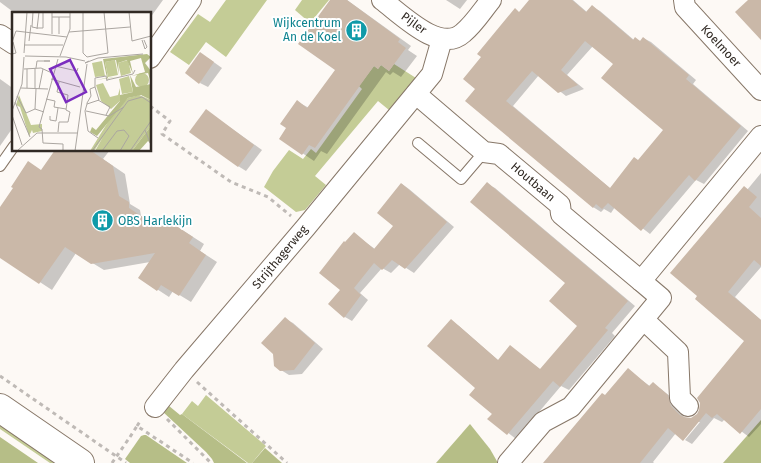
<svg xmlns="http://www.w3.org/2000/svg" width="761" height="463" font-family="'Fira Sans',sans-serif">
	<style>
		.green { fill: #c4cc96 }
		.forest { fill: #b6be87 }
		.shadow { fill: #0003; fill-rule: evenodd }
		.building { fill: #cab8a8; fill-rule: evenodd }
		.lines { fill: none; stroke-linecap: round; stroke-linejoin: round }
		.lane-casing { stroke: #877768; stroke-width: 12 }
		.street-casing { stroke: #877768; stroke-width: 22 }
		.secondary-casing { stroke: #877768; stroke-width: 30 }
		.path { stroke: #bfbab6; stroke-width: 3; stroke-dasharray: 4 4; stroke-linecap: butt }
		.lane { stroke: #fff; stroke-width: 10 }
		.street { stroke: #fff; stroke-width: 20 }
		.secondary { stroke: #fff; stroke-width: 28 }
		.path-bridge { stroke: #bfbab6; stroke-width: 3; stroke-dasharray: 4 4; stroke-linecap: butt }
		.labels { text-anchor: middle; stroke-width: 4; stroke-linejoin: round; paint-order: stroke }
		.culture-label { font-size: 12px; fill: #0d838f; stroke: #fff; text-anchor: end }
		.street-label { font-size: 12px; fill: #312a24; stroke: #fff }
		.inset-road { fill: none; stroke: #aba6a1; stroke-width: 1 }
		.view { fill: #7b2cbf; fill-opacity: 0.15; stroke: #7b2cbf; stroke-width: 2.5 }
		.inset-edge { fill: none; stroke: #312a24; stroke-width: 2.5 }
	</style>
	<rect width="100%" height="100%" fill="#fdf9f5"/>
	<!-- green -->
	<g class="green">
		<path d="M 226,0 L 267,0 L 226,57 L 206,42 L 189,65 L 170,52 L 198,14 L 210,22 Z"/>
		<path d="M 302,0 L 329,0 L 310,23 L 295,10 Z"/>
		<path d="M 394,64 L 416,78 L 389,110 L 378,101 L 315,176 L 326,185 L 305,210 L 296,212 L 264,187 L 273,171 L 289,150 L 303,159 L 311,149 L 316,153 L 362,89 L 359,86 L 374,66 L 378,69 L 381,65 L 389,71 Z"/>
		<path d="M 206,395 L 266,446 L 252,463 L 248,463 L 182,414 L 192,401 L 198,406 Z"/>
		<path d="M 0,421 L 62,463 L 50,463 L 0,429 Z"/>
	</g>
	<!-- forest -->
	<g class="forest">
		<path d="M 163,401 L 180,415 L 182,414 L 247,463 L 214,463 L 212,459 L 206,452 L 162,411 Z"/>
		<path d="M 761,420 L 761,463 L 723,463 Z"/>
		<path d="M 470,424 L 490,449 L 498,463 L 436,463 Z"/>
		<path d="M 144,435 L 146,435 L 187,463 L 130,463 L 125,459 L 141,436 Z"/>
		<path d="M 0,437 L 38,463 L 0,463 Z"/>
		<path d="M 265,448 L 282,463 L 252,463 Z"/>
	</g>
	<!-- shadow -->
	<g class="shadow">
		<path d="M 0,0 L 163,0 L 150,18 L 150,14 L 16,14 L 0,2 Z"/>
		<path d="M 330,0 L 347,0 L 411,46 L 408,50 L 417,56 L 401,77 L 393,72 L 390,75 L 386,72 L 327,154 L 321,151 L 314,161 L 280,138 L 288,128 L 298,102 L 309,108 L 336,70 Z"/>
		<path d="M 446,0 L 467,0 L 460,9 Z"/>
		<path d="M 531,0 L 573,0 L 588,13 L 593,7 L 600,11 L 634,40 L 641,41 L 643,38 L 651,42 L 696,80 L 693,84 L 748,131 L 704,184 L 696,180 L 650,234 L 615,207 L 611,213 L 604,209 L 601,212 L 593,207 L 476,88 L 520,13 ZM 593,46 L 615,64 L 665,130 L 639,161 L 611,189 L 513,106 L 539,75 L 566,96 L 584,89 L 567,75 Z"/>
		<path d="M 208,58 L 222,68 L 208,87 L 200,83 Z"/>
		<path d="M 0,79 L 14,89 L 14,126 L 0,146 Z"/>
		<path d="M 214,116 L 262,150 L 246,171 L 238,166 Z"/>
		<path d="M 60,150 L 110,150 L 103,159 L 125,174 L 130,204 L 140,210 L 141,216 L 156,226 L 173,224 L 204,244 L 200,251 L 217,262 L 191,302 L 173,291 L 169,297 L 140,278 L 150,262 L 104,270 L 76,253 L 52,290 L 0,256 L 0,209 L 42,171 Z"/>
		<path d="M 761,173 L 761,267 L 735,297 L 761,320 L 761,424 L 749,437 L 725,419 L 722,422 L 714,418 L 692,444 L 685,440 L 700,422 L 697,422 L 676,433 L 653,462 L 654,463 L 545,463 L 628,370 L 651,387 L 653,384 L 661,389 L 676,401 L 679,412 L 686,419 L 691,419 L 698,415 L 746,341 L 697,299 L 747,190 Z"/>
		<path d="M 402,184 L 409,189 L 454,227 L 414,273 L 400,264 L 391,273 L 382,268 L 360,293 L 368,300 L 352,321 L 345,317 L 342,290 L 346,243 L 354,234 L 375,249 L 395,226 Z"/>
		<path d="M 487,184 L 495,188 L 635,306 L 612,333 L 615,336 L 569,390 L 561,386 L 516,439 L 489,418 L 493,413 L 476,388 L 451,321 L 459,326 L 499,361 L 511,347 L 541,370 L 579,325 L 567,282 Z"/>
		<path d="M 285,319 L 293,323 L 323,349 L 302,374 L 289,375 L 281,370 Z"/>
	</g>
	<!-- building -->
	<g class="building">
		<path d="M 330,0 L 347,0 L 400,39 L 398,42 L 406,48 L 389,71 L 381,65 L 378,69 L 374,66 L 315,148 L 309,145 L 302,155 L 279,139 L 286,128 L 280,124 L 297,100 L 307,108 L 335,70 L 298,44 Z"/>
		<path d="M 529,0 L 572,0 L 586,12 L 592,5 L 633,40 L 635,37 L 640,41 L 643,37 L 689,75 L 686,79 L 741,126 L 695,181 L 689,175 L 641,231 L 608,203 L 602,209 L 596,204 L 593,208 L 465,101 L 475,89 L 463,79 L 481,57 L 477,54 L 515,8 L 519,12 ZM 585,41 L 613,64 L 601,78 L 663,130 L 638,160 L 634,157 L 610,188 L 506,101 L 532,71 L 558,93 L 578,85 L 561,70 Z"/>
		<path d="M 748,0 L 761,0 L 761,40 L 735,12 Z"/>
		<path d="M 200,52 L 214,62 L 199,84 L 185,73 Z"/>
		<path d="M 206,109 L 254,145 L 238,167 L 189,132 Z"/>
		<path d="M 55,150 L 90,150 L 113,166 L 119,196 L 129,202 L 129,208 L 155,225 L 161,216 L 193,237 L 189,243 L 206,255 L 179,296 L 161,285 L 157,291 L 138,278 L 155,253 L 91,264 L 65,247 L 39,284 L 0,258 L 0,207 L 13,188 L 11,187 L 28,161 L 41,170 Z"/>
		<path d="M 487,182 L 628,301 L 605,328 L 608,330 L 560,387 L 553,381 L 507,435 L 487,419 L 492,414 L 469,395 L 475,388 L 427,346 L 451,319 L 498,360 L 510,345 L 540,369 L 577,326 L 549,301 L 565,283 L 470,202 Z"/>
		<path d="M 401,183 L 447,222 L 405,269 L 392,260 L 382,270 L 374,263 L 354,288 L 361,295 L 344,318 L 328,304 L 340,290 L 319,273 L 344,241 L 345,242 L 354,232 L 374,249 L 393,226 L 377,213 Z"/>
		<path d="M 744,186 L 757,197 L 749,207 L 761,218 L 761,266 L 754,260 L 728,292 L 761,320 L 761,409 L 740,434 L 717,414 L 712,418 L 706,413 L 683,441 L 668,428 L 640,463 L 543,463 L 602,393 L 605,395 L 628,368 L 649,386 L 653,382 L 668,395 L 671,406 L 680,415 L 684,417 L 691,418 L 697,414 L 699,410 L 700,403 L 697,398 L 744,341 L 695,299 L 697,296 L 670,273 Z"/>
		<path d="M 285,317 L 315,343 L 294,370 L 280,371 L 274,366 L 273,354 L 261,343 Z"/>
	</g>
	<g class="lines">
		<defs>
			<g id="lane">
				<path d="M 418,143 L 461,179 L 484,152"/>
				<path d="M 0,166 L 14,146"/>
			</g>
			<g id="street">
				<path d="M 382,0 C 401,14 440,54 463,33 C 474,24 482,11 491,0"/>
				<path d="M 684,0 L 685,7 L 761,90"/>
				<path d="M 0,35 L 14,44"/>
				<path d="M 150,58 L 191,0"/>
				<path d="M 416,94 L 484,152 L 499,154 L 560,205 L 561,214 L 641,281"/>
				<path d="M 644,320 L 678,352 L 680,398 L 688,406"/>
				<path d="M 155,407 L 184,370 L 306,227 L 432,74 L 442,39"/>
				<path d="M 508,463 L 543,422 L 571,407 L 661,298 L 641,281 L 761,136"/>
			</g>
			<path id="secondary" d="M 0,408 L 80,463"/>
		</defs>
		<!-- lane casing -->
		<use href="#lane" class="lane-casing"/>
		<!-- street casing -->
		<use href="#street" class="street-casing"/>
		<!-- secondary casing -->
		<use href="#secondary" class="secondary-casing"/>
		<!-- path -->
		<g class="path">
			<path d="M 150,106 L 170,121 L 162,134 L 231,182 L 268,197 L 291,216"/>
			<path d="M 0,376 L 126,463"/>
			<path d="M 197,382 L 287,463"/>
			<path d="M 167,419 L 211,463"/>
			<path d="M 137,426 L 141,420"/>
			<path d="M 130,437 L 137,426 L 193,463"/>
		</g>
		<!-- lane -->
		<use href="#lane" class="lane"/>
		<!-- street -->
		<use href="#street" class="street"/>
		<!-- secondary -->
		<use href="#secondary" class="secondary"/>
		<!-- path-bridge -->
		<path class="path-bridge" d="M 112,463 L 130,437"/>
	</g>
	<!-- icons -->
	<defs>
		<symbol id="building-disc" viewBox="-11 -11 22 22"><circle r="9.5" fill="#0f9aa8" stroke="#fff"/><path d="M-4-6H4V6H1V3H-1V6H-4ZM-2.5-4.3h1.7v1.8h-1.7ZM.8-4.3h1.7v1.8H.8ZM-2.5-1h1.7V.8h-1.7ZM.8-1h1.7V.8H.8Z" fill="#fff"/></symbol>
	</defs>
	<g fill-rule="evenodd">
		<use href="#building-disc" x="344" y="18" width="25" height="25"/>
		<use href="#building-disc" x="90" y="208" width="25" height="25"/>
	</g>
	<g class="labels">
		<!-- culture labels -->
		<g class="culture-label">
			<text x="341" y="27">Wijkcentrum<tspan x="341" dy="14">An de Koel</tspan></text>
			<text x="118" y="225" text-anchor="start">OBS Harlekijn</text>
		</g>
		<!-- street labels -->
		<g class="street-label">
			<text transform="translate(414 23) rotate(36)" y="4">Pijler</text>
			<text transform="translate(721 46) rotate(47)" y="4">Koelmoer</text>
			<text transform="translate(533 182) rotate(40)" y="4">Houtbaan</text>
			<text transform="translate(280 257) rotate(-50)" y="4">Strijthagerweg</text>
		</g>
	</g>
	<!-- overview -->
	<g transform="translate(12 12)">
		<rect width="139" height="139" fill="#fdf9f5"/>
		<path d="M 103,48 L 106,63 L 96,65 L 93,50 ZM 116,48 L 119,61 L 109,64 L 106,51 ZM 90,49 L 93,64 L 83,65 L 80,51 ZM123 68a7 7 0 1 1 14 0a7 7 0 1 1-14 0ZM 117,64 L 121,80 L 110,82 L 107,67 ZM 91,71 L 98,85 L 106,83 L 108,76 L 108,89 L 99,97 L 89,89 L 84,73 ZM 7,83 L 19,113 L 30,112 L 30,119 L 21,121 L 20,118 L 17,124 L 8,95 L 4,93 ZM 127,83 L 139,88 L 139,114 L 120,139 L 83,139 L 91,125 L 82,139 L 78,139 L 104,97 L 116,86 Z" fill="#c4cc96"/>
		<path d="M 135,42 L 139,45 L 133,51 L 139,59 L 139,71 L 136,61 L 119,64 L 133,60 L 129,46 L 118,49 L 121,62 L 115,48 L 106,51 L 107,63 L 104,48 L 93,50 L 96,66 L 107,65 L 83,68 L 95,66 L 91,47 ZM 118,63 L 124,75 L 139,72 L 139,88 L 129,83 L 116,86 L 85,124 L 78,120 L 80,115 L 84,118 L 108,89 L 108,83 L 121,80 ZM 139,114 L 139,132 L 136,129 L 127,139 L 120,139 Z" fill="#b6be87"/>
		<path class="inset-road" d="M 21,0 L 20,15 L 25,16M 40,0 L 40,22M 71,0 L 71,41 L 75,45 L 96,41 L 92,0M 117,0 L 120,29 L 139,24M 40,5 L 58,5M 47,5 L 47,22M 25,16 L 31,16 L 31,0M 25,17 L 27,0M 57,20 L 118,15M 130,28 L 133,37 L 135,35 L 132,28M 17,29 L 19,13M 0,30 L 4,19 L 55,25M 12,33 L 51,33M 12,41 L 15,0M 0,42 L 4,41 L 1,30M 13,44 L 54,45M 48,44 L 58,17 L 58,0M 54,45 L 73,49M 46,47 L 27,115 L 30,117 L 31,131 L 51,132 L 51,139M 77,49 L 73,51 L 86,46 L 131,42M 43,54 L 65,59 L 66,56M 23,56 L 23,77M 24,56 L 25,49 L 38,49 L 32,49M 12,57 L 29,56 L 40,61M 15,57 L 15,76M 39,67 L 68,75M 95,68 L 121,62 L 123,58M 83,75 L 83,66 L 94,64 L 95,69M 9,76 L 36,77M 27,77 L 31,57M 5,84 L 14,101 L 23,97 L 32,100M 34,87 L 43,89 L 42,95 L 54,97M 86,88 L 98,95 L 94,103M 3,90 L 18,125M 23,97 L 24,77M 0,99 L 10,72 L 12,45M 73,99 L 75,92 L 75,91 L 79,84 L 78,77 L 83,75 L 87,88 L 75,92M 73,99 L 76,119 L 86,126M 74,99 L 97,104 L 112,95M 0,103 L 10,133M 38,104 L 38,108 L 44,109 L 46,96M 133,118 L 139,133M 46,120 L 47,110 L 56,110 L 58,100 L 54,98 L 56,83 L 45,80 L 47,70M 5,139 L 25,121 L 65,121M 63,139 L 75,52M 80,139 L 116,89 L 130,85 L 139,91M 90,139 L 105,119 L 112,118 L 117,124M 108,139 L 117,124M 118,139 L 139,109"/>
		<path class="view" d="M 58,48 L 74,80 L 54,90 L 38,57 Z"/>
		<rect width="139" height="139" class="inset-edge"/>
	</g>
</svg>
